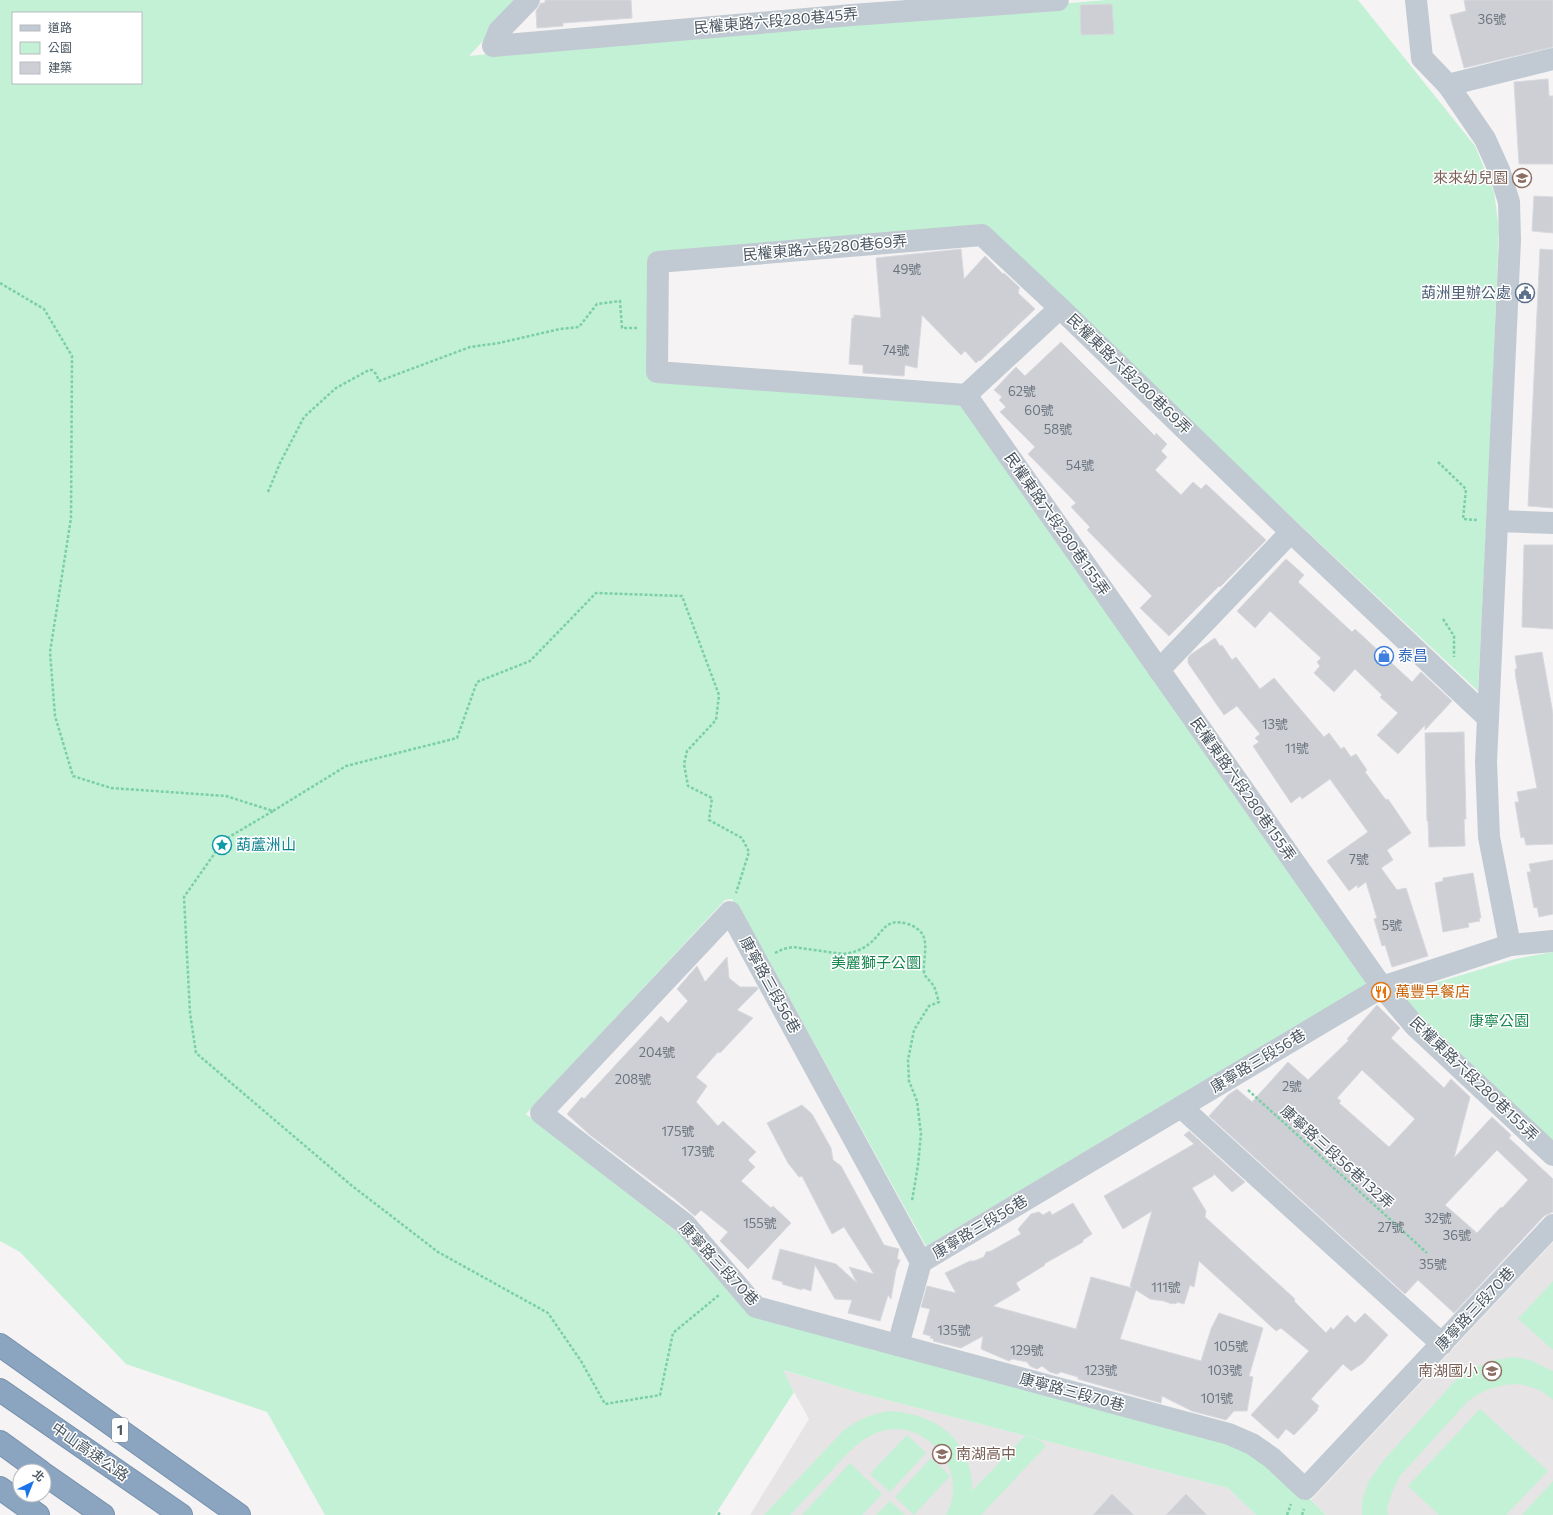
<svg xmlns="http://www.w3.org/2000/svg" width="1553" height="1515" font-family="Commissioner,'Noto Sans TC',sans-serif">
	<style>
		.education { fill: #e6e4e5 }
		.green { fill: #c3f1d5; fill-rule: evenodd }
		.building { fill: #cdcfd5; stroke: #d7d9de; fill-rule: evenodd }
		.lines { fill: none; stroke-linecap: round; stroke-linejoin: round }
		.highway-casing { stroke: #7690ad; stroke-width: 24 }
		.path { stroke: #7ad0a6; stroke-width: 2.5; stroke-dasharray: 3 2; stroke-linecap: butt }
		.minor { stroke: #c1cad2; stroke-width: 22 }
		.highway { stroke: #8ba5c1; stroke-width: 22 }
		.labels { text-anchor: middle; stroke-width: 3; stroke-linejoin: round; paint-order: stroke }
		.number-label { font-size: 13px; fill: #6b747e }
		.shield { fill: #fff; stroke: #808990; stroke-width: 1 }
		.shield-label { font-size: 14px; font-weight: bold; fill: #4a5661 }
		.street-label { font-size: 15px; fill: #4a5661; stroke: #fff }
		.education-label { font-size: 15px; fill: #785e54; stroke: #fff; text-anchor: end }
		.service-label { font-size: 15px; fill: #4e5e75; stroke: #fff; text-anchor: end }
		.shop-label { font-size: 15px; fill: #366cbe; stroke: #fff; text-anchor: start }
		.culture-label { font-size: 15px; fill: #0d838f; stroke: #fff; text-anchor: start }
		.park-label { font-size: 15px; fill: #17864f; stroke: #fff }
		.food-label { font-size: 15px; fill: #c56008; stroke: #fff; text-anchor: start }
	</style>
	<rect width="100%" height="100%" fill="#f5f3f3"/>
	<!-- education -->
	<g class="education">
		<path d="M 1553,1242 L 1553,1515 L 1326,1515 L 1311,1500 Z"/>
		<path d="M 782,1370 L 860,1393 L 1228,1488 L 1256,1515 L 750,1515 L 809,1419 Z"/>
	</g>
	<!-- green -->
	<g class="green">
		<path d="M 0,0 L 521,0 L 469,56 L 600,43 L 1106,0 L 1358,0 L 1475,146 L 1494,192 L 1499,229 L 1491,428 L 1478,691 L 983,229 L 655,255 L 649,376 L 959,398 L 1370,982 L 926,1246 L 752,930 L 732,899 L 725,900 L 526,1114 L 683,1237 L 755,1316 L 1222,1441 L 1245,1450 L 1268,1466 L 1311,1500 L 1326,1515 L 1256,1515 L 1228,1488 L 860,1393 L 783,1370 L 794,1392 L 715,1515 L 325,1515 L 267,1412 L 126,1364 L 20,1252 L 0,1241 ZM 13,13 L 141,13 L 141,83 L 13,83 Z"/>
		<path d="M 1553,952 L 1553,1147 L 1408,1010 L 1401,995 L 1405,992 L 1515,959 Z"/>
		<path d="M 1553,1281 L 1553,1350 L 1518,1319 Z"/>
		<path d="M 1514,1357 L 1530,1360 L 1553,1371 L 1553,1400 C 1528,1376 1493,1382 1467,1402 L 1400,1476 L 1392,1492 L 1387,1509 L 1388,1515 L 1362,1515 L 1362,1500 L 1369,1481 L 1383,1461 L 1462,1373 L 1494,1360 Z"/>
		<path d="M 1480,1409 L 1548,1471 L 1506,1515 L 1439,1515 L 1408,1486 Z"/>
		<path d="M 890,1411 C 928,1414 960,1430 970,1470 C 972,1477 972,1484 972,1491 L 1025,1436 L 1040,1440 L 1046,1446 L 981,1515 L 946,1515 C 973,1467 918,1409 870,1436 C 855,1444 845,1456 834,1468 C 819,1484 805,1499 790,1515 L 764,1515 L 843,1431 C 859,1419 870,1414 890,1411 Z"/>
		<path d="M 907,1435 L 926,1453 L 890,1492 L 870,1474 Z"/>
		<path d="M 931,1458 L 950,1476 L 914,1515 L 895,1497 Z"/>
		<path d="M 850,1463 L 882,1494 L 862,1515 L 802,1515 Z"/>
		<path d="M 1553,1481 L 1553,1514 L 1552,1515 L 1522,1515 Z"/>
		<path d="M 890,1501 L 905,1515 L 876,1515 Z"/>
	</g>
	<!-- building -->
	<g class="building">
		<path d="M 545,0 L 631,0 L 632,18 L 563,23 L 563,26 L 537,28 L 536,11 L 541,3 L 545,3 Z"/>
		<path d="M 1464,0 L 1553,0 L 1553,47 L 1464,68 L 1450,15 L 1466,11 Z"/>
		<path d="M 1112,4 L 1114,34 L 1081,35 L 1080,5 Z"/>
		<path d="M 1548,79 L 1549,96 L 1553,96 L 1553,164 L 1519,164 L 1514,82 Z"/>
		<path d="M 1534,196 L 1553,197 L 1553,233 L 1532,231 Z"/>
		<path d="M 961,249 L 964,279 L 985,256 L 1003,274 L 1004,273 L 1020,288 L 1018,290 L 1019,292 L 1018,293 L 1035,309 L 980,361 L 979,360 L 976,363 L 965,351 L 961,355 L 922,315 L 917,368 L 905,365 L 904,376 L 863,373 L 863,365 L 849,364 L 852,318 L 854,318 L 854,315 L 881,318 L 876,258 Z"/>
		<path d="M 1540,249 L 1553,250 L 1553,508 L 1528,506 Z"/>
		<path d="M 1061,342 L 1155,436 L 1156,433 L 1167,444 L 1161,451 L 1167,457 L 1155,470 L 1181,495 L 1193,482 L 1201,489 L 1206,484 L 1266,540 L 1220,587 L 1219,586 L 1169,636 L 1140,608 L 1152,596 L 1087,530 L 1090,527 L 1071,507 L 1076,503 L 1028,454 L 1035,447 L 1000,412 L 1006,407 L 999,400 L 1002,397 L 994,390 L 1016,367 L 1025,376 Z"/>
		<path d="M 1524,545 L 1553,545 L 1553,629 L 1522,627 Z"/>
		<path d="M 1286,559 L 1304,575 L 1298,582 L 1352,632 L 1355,629 L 1412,682 L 1421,672 L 1452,701 L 1425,730 L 1425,725 L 1398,754 L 1377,735 L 1398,713 L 1380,697 L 1382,695 L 1355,669 L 1334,692 L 1314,673 L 1320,666 L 1317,662 L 1321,658 L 1270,611 L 1255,628 L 1237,611 Z"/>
		<path d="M 1215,638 L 1220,646 L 1222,645 L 1232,660 L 1236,657 L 1260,689 L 1274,678 L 1324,737 L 1329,733 L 1341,749 L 1344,747 L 1351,757 L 1356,754 L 1367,770 L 1365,772 L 1386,800 L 1388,799 L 1411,833 L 1387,850 L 1393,860 L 1381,868 L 1397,890 L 1406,888 L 1428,956 L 1392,967 L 1385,945 L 1382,946 L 1374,919 L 1377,918 L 1366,882 L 1358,888 L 1357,885 L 1349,891 L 1327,861 L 1368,832 L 1330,779 L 1302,799 L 1300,796 L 1291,803 L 1253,746 L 1259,742 L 1255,738 L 1260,734 L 1237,706 L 1224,715 L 1188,663 L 1188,658 L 1190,655 Z"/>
		<path d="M 1542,652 L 1553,714 L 1553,844 L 1526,845 L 1524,837 L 1521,838 L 1515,802 L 1519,802 L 1517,792 L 1537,788 L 1516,679 L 1515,669 L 1517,669 L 1515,656 Z"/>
		<path d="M 1464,732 L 1466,819 L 1464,819 L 1465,846 L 1429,847 L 1428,821 L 1427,821 L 1425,733 Z"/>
		<path d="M 1553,860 L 1553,914 L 1539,917 L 1537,907 L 1534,908 L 1527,872 L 1531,872 L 1529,864 Z"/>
		<path d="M 1473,873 L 1481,918 L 1479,918 L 1480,921 L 1468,923 L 1469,927 L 1443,932 L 1435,883 L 1443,881 L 1443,878 Z"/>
		<path d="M 727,957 L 729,978 L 740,987 L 757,987 L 758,989 L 737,1010 L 753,1018 L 720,1053 L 718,1052 L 696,1077 L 707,1086 L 696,1102 L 718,1126 L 723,1121 L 756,1152 L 748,1160 L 755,1167 L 741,1181 L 771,1208 L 773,1206 L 791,1223 L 748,1269 L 720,1241 L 728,1232 L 701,1210 L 695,1216 L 675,1199 L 590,1135 L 567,1114 L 582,1097 L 584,1099 L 661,1016 L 668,1023 L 688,1001 L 677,989 L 697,966 L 705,982 Z"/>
		<path d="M 1377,1005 L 1400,1028 L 1391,1038 L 1444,1088 L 1451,1079 L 1470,1097 L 1454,1158 L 1492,1117 L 1511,1135 L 1509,1138 L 1553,1179 L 1553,1212 L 1544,1216 L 1454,1313 L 1418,1280 L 1405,1294 L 1209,1116 L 1228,1095 L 1237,1089 L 1252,1102 L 1288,1062 L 1308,1080 L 1349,1040 L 1347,1039 ZM 1362,1070 L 1415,1119 L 1389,1147 L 1339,1103 L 1341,1101 L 1337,1098 ZM 1497,1150 L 1528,1180 L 1502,1208 L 1501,1207 L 1477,1233 L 1445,1205 Z"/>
		<path d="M 802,1105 L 812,1114 L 831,1148 L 833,1160 L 841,1166 L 884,1245 L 899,1249 L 897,1259 L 900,1260 L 896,1270 L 891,1299 L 888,1295 L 880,1321 L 848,1313 L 852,1300 L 835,1299 L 815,1265 L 811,1291 L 802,1288 L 802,1290 L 782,1284 L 783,1282 L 772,1279 L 780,1249 L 836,1264 L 857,1283 L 849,1267 L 874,1274 L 844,1227 L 832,1234 L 802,1176 L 799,1177 L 788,1163 L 767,1123 Z"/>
		<path d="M 1189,1131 L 1245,1182 L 1232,1192 L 1214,1174 L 1213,1176 L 1192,1188 L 1206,1211 L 1205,1217 L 1295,1299 L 1294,1301 L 1326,1333 L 1331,1327 L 1333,1330 L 1347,1315 L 1355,1323 L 1365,1313 L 1388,1335 L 1363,1363 L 1351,1371 L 1343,1364 L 1311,1399 L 1319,1406 L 1317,1409 L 1318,1410 L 1294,1435 L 1286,1429 L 1278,1439 L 1251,1415 L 1309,1351 L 1281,1328 L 1276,1331 L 1199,1261 L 1194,1287 L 1190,1285 L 1184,1304 L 1177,1302 L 1176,1304 L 1173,1303 L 1172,1304 L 1164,1301 L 1150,1299 L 1136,1290 L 1120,1339 L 1201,1361 L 1211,1329 L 1219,1313 L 1263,1328 L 1249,1376 L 1253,1377 L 1247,1411 L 1234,1411 L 1226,1420 L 1192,1411 L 1162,1396 L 1161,1403 L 1078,1379 L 1078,1377 L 1061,1372 L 1057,1374 L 1050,1372 L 1042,1366 L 1037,1369 L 1030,1366 L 1027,1362 L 1012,1359 L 1009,1361 L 981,1349 L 983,1336 L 961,1348 L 933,1341 L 934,1339 L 930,1338 L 931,1336 L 923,1334 L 930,1309 L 921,1307 L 927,1286 L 956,1293 L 945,1273 L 970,1261 L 974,1261 L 984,1257 L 986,1252 L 991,1251 L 1021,1234 L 1018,1229 L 1031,1214 L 1039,1212 L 1043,1215 L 1050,1211 L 1052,1215 L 1073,1203 L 1092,1234 L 1083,1240 L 1083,1242 L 1044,1264 L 1045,1265 L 1016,1283 L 1020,1290 L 993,1306 L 1076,1329 L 1091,1277 L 1132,1288 L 1130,1286 L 1152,1211 L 1123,1229 L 1104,1196 L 1194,1144 L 1184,1135 Z"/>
		<path d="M 1112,1494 L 1134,1515 L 1093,1515 Z"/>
		<path d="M 1186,1494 L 1207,1515 L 1166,1515 Z"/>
	</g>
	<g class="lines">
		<defs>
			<g id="highway">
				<path d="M 0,1345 L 239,1515"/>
				<path d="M 0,1390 L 181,1515"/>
				<path d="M 0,1442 L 40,1471"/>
				<path d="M 44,1474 L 103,1515"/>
				<path d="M 0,1488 L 38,1515"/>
			</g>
		</defs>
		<!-- highway casing -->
		<use href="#highway" class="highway-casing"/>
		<!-- path -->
		<g class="path">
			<path d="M 0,283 L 44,309 L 72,356 L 71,518 L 50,652 L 55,716 L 73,776 L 111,788 L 226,796 L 273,811 L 224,840 L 184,897 L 190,1013 L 196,1053 L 351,1185 L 438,1252 L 548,1313 L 581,1361 L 605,1404 L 660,1395 L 673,1333 L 719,1295"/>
			<path d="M 1438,462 L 1466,489 L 1463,519 L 1477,520"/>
			<path d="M 268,492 L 280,463 L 304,417 L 336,388 L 369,370 L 372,370 L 376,374 L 379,381 L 470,347 L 499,343 L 560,329 L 579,327 L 597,304 L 620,301 L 622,328 L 637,328"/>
			<path d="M 1443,619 L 1454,636 L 1454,657"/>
			<path d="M 273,811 L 346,766 L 457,738 L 477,682 L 530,661 L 596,593 L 682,596 L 719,695 L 716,720 L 687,751 L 684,764 L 688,786 L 712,798 L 709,820 L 742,838 L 749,852 L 736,893"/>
			<path d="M 775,953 L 783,949 L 793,947 L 843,954 C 852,953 862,950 869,944 C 884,932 885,917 908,924 C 914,926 920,930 923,935 C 928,947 923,960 924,972 C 925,978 930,980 933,985 C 936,989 937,997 939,1002 L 929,1006 L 914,1030 L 908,1060 L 909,1081 L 917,1101 L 921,1134 L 918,1165 L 912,1201"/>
			<path d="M 1248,1090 L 1427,1253"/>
			<path d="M 718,1515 L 721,1511"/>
			<path d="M 1287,1515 L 1291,1504"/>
			<path d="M 1302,1515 L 1304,1509"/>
		</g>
		<!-- minor -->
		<g class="minor">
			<path d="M 529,0 L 499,31 L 493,46 L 852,15 L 1058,0"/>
			<path d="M 1416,0 L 1422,58 L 1448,85 L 1485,139 L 1499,170 L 1509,202 L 1510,240 L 1486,762 L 1489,837 L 1510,945"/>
			<path d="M 1448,85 L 1553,59"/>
			<path d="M 966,395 L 657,372 L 658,262 L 982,235 L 1060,308 L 1291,532 L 1488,718"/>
			<path d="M 966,395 L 1382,987 L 1415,1026 L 1553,1155"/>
			<path d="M 966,395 L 1060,308"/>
			<path d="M 1497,521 L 1553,523"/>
			<path d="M 1159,670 L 1291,532"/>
			<path d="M 1181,1107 L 1442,1344"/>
			<path d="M 921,1262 L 730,912 L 541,1113 L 685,1224 L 756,1307 L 1229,1434 L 1252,1444 L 1272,1458 L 1305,1489 L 1553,1225"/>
			<path d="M 921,1262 L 1382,987 L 1510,945 L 1553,941"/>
			<path d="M 898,1345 L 921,1262"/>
		</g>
		<!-- highway -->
		<use href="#highway" class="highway"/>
	</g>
	<!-- icons -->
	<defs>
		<symbol id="school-ring" viewBox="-11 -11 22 22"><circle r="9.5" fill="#fff" stroke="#8d6e63" stroke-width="1.5"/><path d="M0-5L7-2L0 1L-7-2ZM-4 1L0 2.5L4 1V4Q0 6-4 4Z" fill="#8d6e63"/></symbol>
		<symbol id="civic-ring" viewBox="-11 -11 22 22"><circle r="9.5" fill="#fff" stroke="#5c6f8a" stroke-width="1.5"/><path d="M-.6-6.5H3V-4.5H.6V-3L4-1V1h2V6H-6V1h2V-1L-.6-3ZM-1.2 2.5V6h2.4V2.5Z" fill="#5c6f8a"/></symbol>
		<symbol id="shop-ring" viewBox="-11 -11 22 22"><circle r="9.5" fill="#fff" stroke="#3f7fe0" stroke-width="1.5"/><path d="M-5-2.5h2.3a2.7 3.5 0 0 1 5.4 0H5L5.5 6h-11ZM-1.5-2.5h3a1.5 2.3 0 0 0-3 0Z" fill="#3f7fe0"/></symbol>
		<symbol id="sight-ring" viewBox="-11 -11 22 22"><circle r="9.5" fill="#fff" stroke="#0f9aa8" stroke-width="1.5"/><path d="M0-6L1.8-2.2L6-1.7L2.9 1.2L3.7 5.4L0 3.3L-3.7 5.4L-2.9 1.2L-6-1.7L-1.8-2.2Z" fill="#0f9aa8"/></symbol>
		<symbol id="restaurant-ring" viewBox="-11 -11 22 22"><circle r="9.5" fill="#fff" stroke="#e8710a" stroke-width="1.5"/><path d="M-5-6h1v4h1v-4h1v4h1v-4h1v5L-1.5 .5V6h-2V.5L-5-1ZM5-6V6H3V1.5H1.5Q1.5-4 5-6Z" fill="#e8710a"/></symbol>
	</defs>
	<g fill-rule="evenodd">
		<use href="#school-ring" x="1511" y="167" width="22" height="22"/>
		<use href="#civic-ring" x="1514" y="282" width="22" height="22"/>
		<use href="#shop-ring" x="1373" y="645" width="22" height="22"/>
		<use href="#sight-ring" x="211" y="834" width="22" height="22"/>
		<use href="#restaurant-ring" x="1370" y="981" width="22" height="22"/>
		<use href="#school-ring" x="1481" y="1360" width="22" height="22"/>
		<use href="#school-ring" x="931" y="1443" width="22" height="22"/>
	</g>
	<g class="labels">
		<!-- number labels -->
		<g class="number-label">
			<text x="1492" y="24">36號</text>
			<text x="907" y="274">49號</text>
			<text x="896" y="355">74號</text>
			<text x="1022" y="396">62號</text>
			<text x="1039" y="415">60號</text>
			<text x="1058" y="434">58號</text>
			<text x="1080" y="470">54號</text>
			<text x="1275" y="729">13號</text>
			<text x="1297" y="753">11號</text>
			<text x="1359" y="864">7號</text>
			<text x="1392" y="930">5號</text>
			<text x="657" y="1057">204號</text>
			<text x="633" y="1084">208號</text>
			<text x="1292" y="1091">2號</text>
			<text x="678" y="1136">175號</text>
			<text x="698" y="1156">173號</text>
			<text x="1438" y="1223">32號</text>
			<text x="760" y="1228">155號</text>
			<text x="1391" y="1232">27號</text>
			<text x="1457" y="1240">36號</text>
			<text x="1433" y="1269">35號</text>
			<text x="1166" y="1292">111號</text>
			<text x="954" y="1335">135號</text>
			<text x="1231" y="1351">105號</text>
			<text x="1027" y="1355">129號</text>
			<text x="1101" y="1375">123號</text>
			<text x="1225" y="1375">103號</text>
			<text x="1217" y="1403">101號</text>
		</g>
		<!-- shield labels -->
		<rect class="shield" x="112" y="1418" width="16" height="24" rx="3"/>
		<g class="shield-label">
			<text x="120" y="1435">1</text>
		</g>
		<!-- street labels -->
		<g class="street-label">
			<text transform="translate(776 21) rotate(-5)" y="5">民權東路六段280巷45弄</text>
			<text transform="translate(825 248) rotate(-5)" y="5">民權東路六段280巷69弄</text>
			<text transform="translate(1129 374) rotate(44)" y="5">民權東路六段280巷69弄</text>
			<text transform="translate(1057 524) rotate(55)" y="5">民權東路六段280巷155弄</text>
			<text transform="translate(1243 789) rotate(55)" y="5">民權東路六段280巷155弄</text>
			<text transform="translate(770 985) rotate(61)" y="5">康寧路三段56巷</text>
			<text transform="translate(1258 1061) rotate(-31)" y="5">康寧路三段56巷</text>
			<text transform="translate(1474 1079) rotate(44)" y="5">民權東路六段280巷155弄</text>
			<text transform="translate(1337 1157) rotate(42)" y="5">康寧路三段56巷132弄</text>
			<text transform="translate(980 1227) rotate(-31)" y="5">康寧路三段56巷</text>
			<text transform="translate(719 1264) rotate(47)" y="5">康寧路三段70巷</text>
			<text transform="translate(1475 1309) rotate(-47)" y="5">康寧路三段70巷</text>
			<text transform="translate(1072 1392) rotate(15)" y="5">康寧路三段70巷</text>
			<text transform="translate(90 1452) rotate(35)" y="5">中山高速公路</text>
		</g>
		<!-- education labels -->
		<g class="education-label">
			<text x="1508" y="183">來來幼兒園</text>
			<text x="1478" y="1376">南湖國小</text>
			<text x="956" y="1459" text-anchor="start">南湖高中</text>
		</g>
		<!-- service labels -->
		<g class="service-label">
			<text x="1511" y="298">葫洲里辦公處</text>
		</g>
		<!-- shop labels -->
		<g class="shop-label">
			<text x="1398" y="661">泰昌</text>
		</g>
		<!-- culture labels -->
		<g class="culture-label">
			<text x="236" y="850">葫蘆洲山</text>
		</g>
		<!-- park labels -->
		<g class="park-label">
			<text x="876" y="968">美麗獅子公圜</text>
			<text x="1499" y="1026">康寧公園</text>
		</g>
		<!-- food labels -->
		<g class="food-label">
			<text x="1395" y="997">萬豐早餐店</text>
		</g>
	</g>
	<!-- legend -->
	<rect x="12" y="12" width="130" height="72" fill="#ffffff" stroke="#b7bbc0"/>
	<rect x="20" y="25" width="20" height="6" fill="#c1cad2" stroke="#b7bbc0"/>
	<text x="48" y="32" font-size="12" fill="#4a5661">道路</text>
	<rect x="20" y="42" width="20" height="12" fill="#c3f1d5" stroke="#b7bbc0"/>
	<text x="48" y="52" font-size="12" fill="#4a5661">公園</text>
	<rect x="20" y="62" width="20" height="12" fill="#cdcfd5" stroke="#b7bbc0"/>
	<text x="48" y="72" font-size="12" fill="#4a5661">建築</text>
	<!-- north arrow -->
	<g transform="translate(32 1483) rotate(43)"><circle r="19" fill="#ffffff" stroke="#b7bbc0"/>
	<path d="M0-3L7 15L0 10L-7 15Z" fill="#1a73e8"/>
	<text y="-6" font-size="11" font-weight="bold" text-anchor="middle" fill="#4a5661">北</text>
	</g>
</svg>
